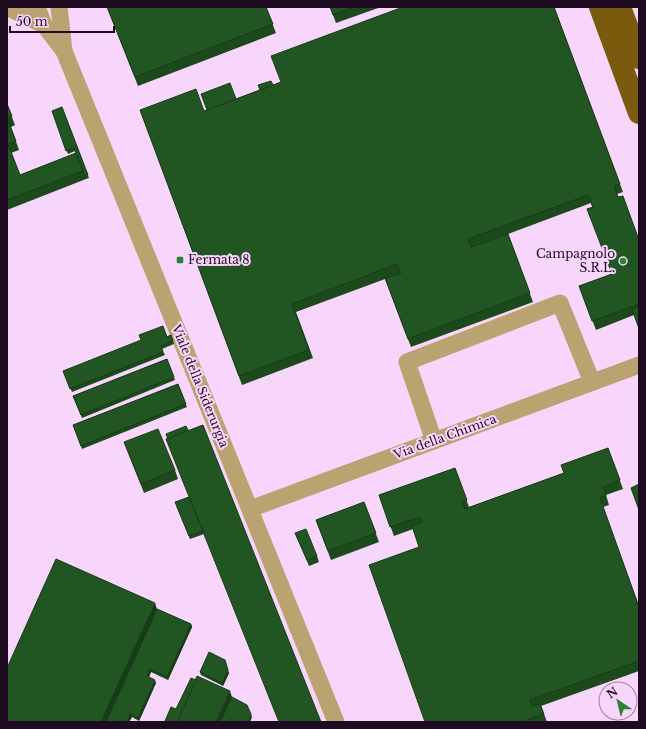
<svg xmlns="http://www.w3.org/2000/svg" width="646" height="729" font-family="'Libre Baskerville',serif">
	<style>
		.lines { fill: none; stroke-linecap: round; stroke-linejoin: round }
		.minor { stroke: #bba271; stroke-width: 17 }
		.highway { stroke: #7a5b0e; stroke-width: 22 }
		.wall { fill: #1c4a1d }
		.shaded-wall { fill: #173c18 }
		.building { fill: #215622; stroke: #173c18 }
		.poi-dot { fill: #2d8230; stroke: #f8d5fb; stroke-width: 1.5 }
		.labels { text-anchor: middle; stroke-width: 4; stroke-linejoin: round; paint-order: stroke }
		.poi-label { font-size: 12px; fill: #1f0b21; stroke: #f8d5fb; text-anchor: end }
		.street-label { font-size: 12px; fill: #1f0b21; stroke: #f8d5fb }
	</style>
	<rect width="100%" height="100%" fill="#f8d5fb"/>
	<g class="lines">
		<!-- minor -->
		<g class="minor">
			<path d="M 7,7 L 44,25"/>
			<path d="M 37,7 L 44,25 L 64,51 L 336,722"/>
			<path d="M 59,7 L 64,51"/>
			<path d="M 434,441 L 407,362 L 560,303 L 592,382"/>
			<path d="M 250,509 L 639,365"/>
		</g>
		<!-- highway -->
		<g class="highway">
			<path d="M 600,7 L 639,113"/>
			<path d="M 620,7 L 639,58"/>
		</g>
	</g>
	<!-- wall -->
	<g class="wall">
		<path d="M 107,7 L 266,7 L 276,33 L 138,86 Z"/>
		<path d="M 330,7 L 381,7 L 336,23 Z"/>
		<path d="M 554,7 L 623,192 L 617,194 L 639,240 L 639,328 L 634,315 L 596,330 L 579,286 L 612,274 L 591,203 L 508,234 L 533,302 L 411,347 L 385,279 L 296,312 L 313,358 L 242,385 L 140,110 L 204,111 L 273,85 Z"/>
		<path d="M 7,104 L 15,125 L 11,127 L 19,150 L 11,153 L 20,175 L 76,153 L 75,151 L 68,154 L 52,111 L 62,107 L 89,178 L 86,179 L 85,179 L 86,179 L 7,210 Z"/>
		<path d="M 171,335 L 174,344 L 162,349 L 165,355 L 72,392 L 63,371 Z"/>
		<path d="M 167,359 L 175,380 L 82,418 L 73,396 Z"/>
		<path d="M 178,384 L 187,407 L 82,449 L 73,425 Z"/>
		<path d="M 124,442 L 175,470 L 178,479 L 144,493 Z"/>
		<path d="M 608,448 L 623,489 L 606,495 L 609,505 L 603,507 L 639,606 L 639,671 L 541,706 L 547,722 L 425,722 L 419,547 L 413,529 L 394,536 L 379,495 L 455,468 L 469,507 L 564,473 Z"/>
		<path d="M 189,497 L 204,534 L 190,539 L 176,505 Z"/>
		<path d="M 364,502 L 379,542 L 331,560 L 316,520 Z"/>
		<path d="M 295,533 L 317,556 L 319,562 L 309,566 Z"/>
		<path d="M 157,609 L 191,624 L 192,627 L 168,680 L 151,672 L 149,677 L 156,683 L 139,721 L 132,717 L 129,722 L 7,722 Z"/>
		<path d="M 200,672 L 229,673 L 223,686 L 201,675 Z"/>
	</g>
	<!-- shaded-wall -->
	<g class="shaded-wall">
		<path d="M 155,603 L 158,612 L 108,722 L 101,722 Z"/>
		<path d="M 191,624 L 192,627 L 168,680 L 167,677 Z"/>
		<path d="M 225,660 L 229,673 L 223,686 L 222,683 Z"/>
		<path d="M 150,669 L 151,672 L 148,679 L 147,676 Z"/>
		<path d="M 155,680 L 156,683 L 139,721 L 138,718 Z"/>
		<path d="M 230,691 L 233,700 L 223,722 L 216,722 Z"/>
		<path d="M 130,714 L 132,717 L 129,722 L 127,722 Z"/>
		<path d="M 251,714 L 252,717 L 250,722 L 248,722 Z"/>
	</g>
	<!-- building -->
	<g class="building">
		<path d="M 107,7 L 266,7 L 273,24 L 135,77 Z"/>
		<path d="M 330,7 L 354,7 L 333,15 Z"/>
		<path d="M 403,7 L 554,7 L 620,184 L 614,186 L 618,197 L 623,196 L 639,240 L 639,304 L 592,321 L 579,286 L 612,274 L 587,209 L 593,207 L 588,195 L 468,239 L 471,247 L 508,234 L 530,293 L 408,339 L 385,278 L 401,273 L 397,264 L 292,304 L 309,350 L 239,376 L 140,110 L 196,89 L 204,111 L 281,82 L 271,56 Z"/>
		<path d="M 271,81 L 273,85 L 260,90 L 258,85 Z"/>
		<path d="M 230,83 L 236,99 L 207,110 L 201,94 Z"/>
		<path d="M 7,104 L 12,116 L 7,118 L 16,141 L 8,144 L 20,175 L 76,153 L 83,171 L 7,200 Z"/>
		<path d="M 62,107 L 88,175 L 85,176 L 74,148 L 66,151 L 52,111 Z"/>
		<path d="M 639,307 L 639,326 L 638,326 L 632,309 Z"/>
		<path d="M 163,326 L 167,337 L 171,335 L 173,341 L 161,346 L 163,352 L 70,389 L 63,371 L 141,340 L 139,335 Z"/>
		<path d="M 167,359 L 174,377 L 81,415 L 73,396 Z"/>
		<path d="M 178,384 L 186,404 L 81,446 L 73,425 Z"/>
		<path d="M 203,425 L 321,722 L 279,722 L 166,439 Z"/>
		<path d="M 186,426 L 188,430 L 168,439 L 166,434 Z"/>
		<path d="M 158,429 L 175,470 L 141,484 L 124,442 Z"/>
		<path d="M 608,448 L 620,480 L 603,487 L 606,496 L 600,498 L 639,607 L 639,661 L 530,700 L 532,706 L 540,704 L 544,714 L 527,720 L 528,722 L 425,722 L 369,565 L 419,547 L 412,526 L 422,522 L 420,517 L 390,527 L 379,495 L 455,468 L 467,500 L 462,502 L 465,509 L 564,473 L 561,465 Z"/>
		<path d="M 639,484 L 639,510 L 631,488 Z"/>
		<path d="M 189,497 L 203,531 L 189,536 L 175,502 Z"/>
		<path d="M 364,502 L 376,533 L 328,551 L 316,520 Z"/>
		<path d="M 306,529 L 317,556 L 307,560 L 295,533 Z"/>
		<path d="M 56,559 L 155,603 L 101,722 L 7,722 L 7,668 Z"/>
		<path d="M 157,609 L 191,624 L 167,677 L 150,669 L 147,676 L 155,680 L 138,718 L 130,714 L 127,722 L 106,722 Z"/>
		<path d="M 209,652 L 225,660 L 228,670 L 222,683 L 200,672 Z"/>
		<path d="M 197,676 L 230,691 L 216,722 L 177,722 Z"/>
		<path d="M 191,678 L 196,680 L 177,722 L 166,722 L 165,721 L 171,707 L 176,709 Z"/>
		<path d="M 232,697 L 247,705 L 251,714 L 248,722 L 220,722 Z"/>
	</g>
	<!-- markers -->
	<g class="poi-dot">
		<rect x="176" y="256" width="8" height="8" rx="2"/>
		<circle cx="623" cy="261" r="4"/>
	</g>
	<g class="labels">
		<!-- poi labels -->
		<g class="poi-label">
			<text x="615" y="258">Campagnolo<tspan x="615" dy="14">S.R.L.</tspan></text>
			<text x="188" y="264" text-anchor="start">Fermata 8</text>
		</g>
		<!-- street labels -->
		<g class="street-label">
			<text transform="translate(200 386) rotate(68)" y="4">Viale della Siderurgia</text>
			<text transform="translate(445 437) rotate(-20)" y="4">Via della Chimica</text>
		</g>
	</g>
	<!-- border -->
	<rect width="646" height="729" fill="none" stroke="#1f0b21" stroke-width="16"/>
	<!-- north arrow -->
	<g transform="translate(618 701) rotate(325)"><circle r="19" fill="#f8d5fb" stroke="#a184a4"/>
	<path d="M0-3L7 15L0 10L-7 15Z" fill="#2d8230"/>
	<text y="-6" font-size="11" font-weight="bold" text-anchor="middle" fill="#1f0b21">N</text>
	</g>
	<!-- scale -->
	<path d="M10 26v6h104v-6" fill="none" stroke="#1f0b21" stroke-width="2"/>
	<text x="16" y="26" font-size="12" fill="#1f0b21" stroke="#f8d5fb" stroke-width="3" paint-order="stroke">50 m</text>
</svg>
